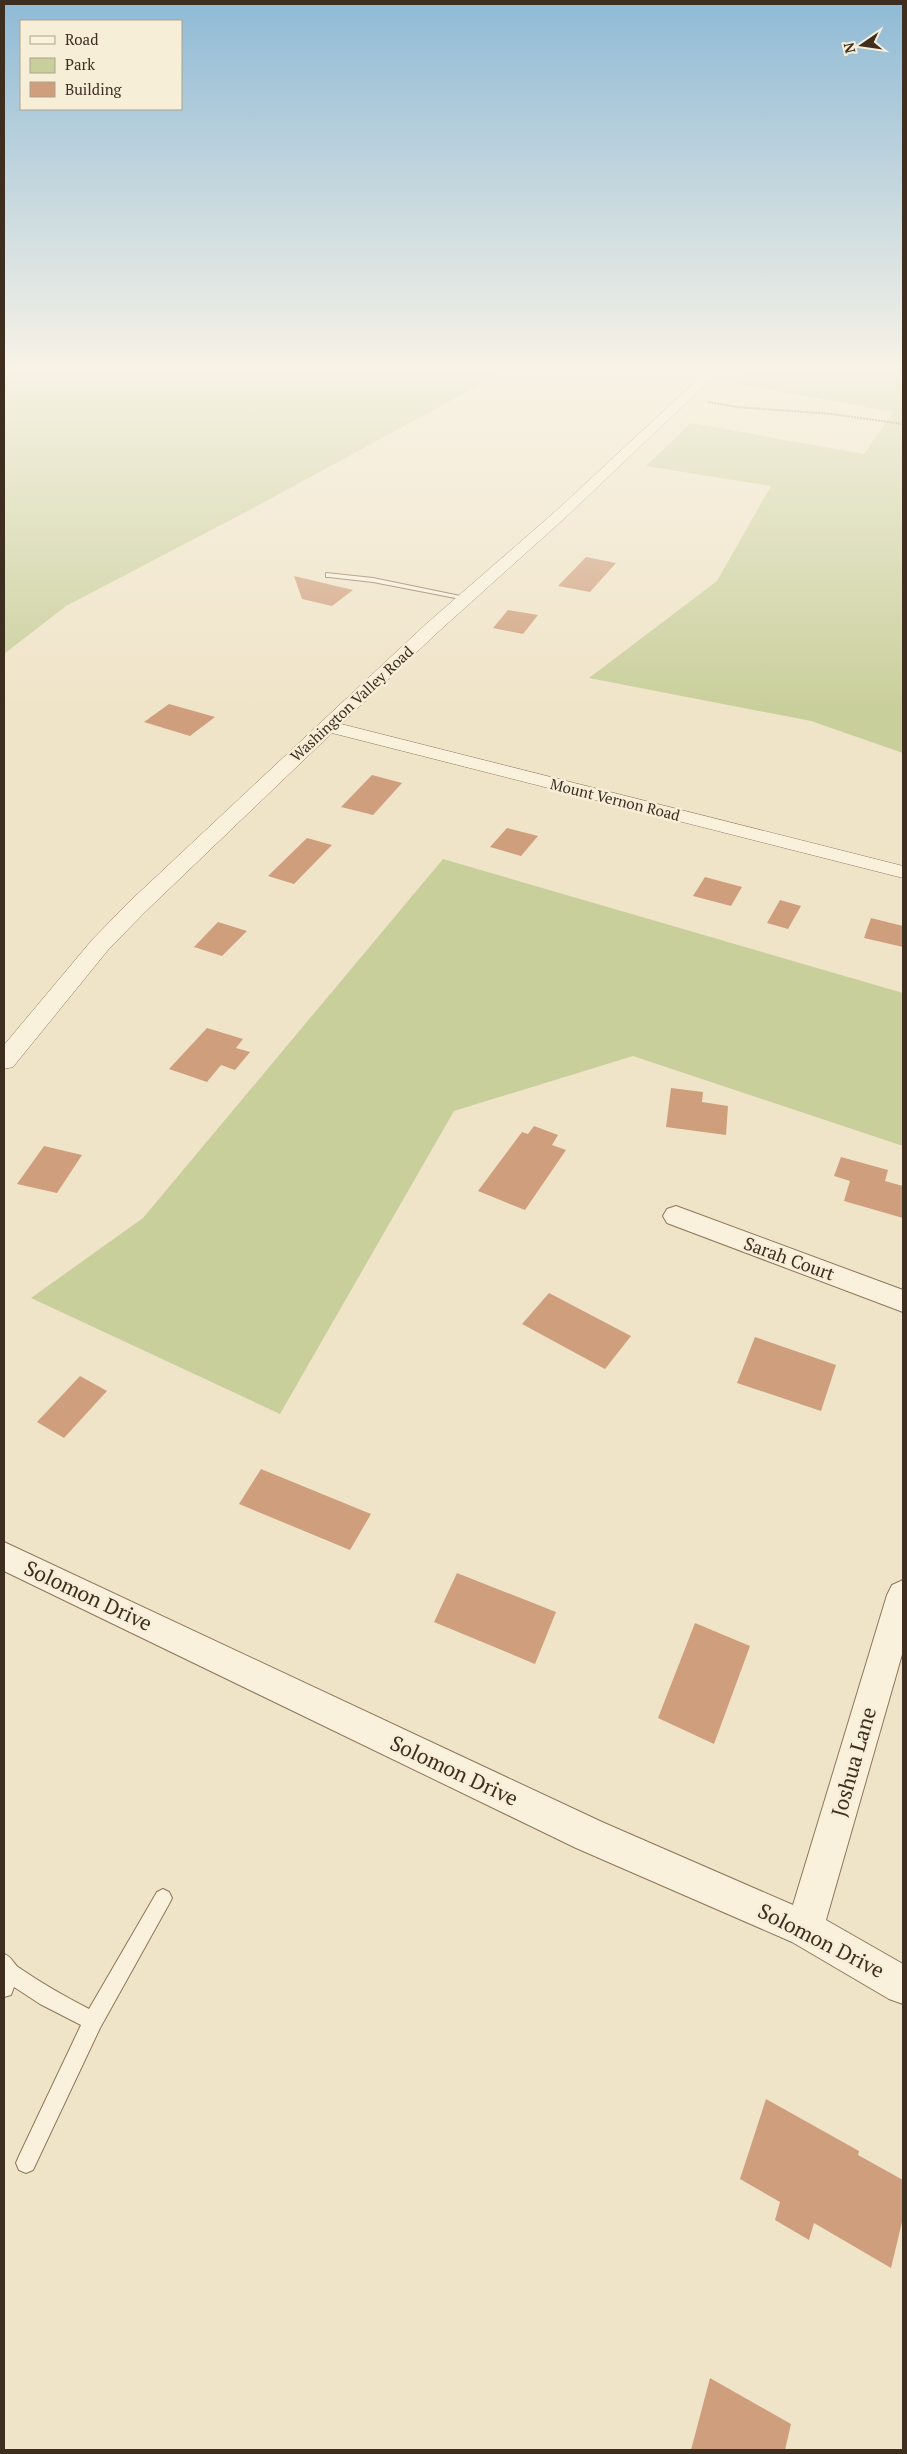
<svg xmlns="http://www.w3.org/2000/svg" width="907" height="2454" font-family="'PT Serif',serif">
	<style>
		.green { fill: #c9cf9b }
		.building { fill: #cf9f7d }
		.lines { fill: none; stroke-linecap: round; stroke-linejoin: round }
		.service-casing { stroke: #8d765c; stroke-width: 2 }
		.minor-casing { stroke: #8d765c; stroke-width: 2 }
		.tertiary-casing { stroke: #8d765c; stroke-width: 1 }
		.path { stroke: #8d765c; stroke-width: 2; stroke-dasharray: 2 1; stroke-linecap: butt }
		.service { fill: #faf1dc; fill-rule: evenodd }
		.minor { fill: #faf1dc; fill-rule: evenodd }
		.tertiary { fill: #faf1dc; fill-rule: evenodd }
		.labels { text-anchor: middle; stroke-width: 5; stroke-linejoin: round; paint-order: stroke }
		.far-street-label { font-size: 15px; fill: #3d2e20; stroke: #f7eed8 }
		.street-label { font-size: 18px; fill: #3d2e20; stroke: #f7eed8 }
		.near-street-label { font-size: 21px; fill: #3d2e20; stroke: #f7eed8 }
	</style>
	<rect width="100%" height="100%" fill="#f0e4c8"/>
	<!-- green -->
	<g class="green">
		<path d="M 4,366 L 514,366 L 259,505 L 66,606 L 4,654 Z"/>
		<path d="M 750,366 L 903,366 L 903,753 L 811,721 L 589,678 L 717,581 L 771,486 L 646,466 L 691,423 L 864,454 L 893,412 L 732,383 Z"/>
		<path d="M 443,859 L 903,993 L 903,1146 L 633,1056 L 454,1111 L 280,1414 L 31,1298 L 143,1218 Z"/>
	</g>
	<!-- building -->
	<g class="building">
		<path d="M 586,557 L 616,563 L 590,592 L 558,586 Z"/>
		<path d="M 294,576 L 353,590 L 332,606 L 302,599 Z"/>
		<path d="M 508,610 L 538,615 L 523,634 L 493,628 Z"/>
		<path d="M 169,704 L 215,717 L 190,736 L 144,722 Z"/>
		<path d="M 372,775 L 402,783 L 373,815 L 341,807 Z"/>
		<path d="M 507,828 L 538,836 L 521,856 L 490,847 Z"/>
		<path d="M 307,838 L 332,845 L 294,884 L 268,876 Z"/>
		<path d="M 705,877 L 742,887 L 731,906 L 693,896 Z"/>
		<path d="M 780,900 L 801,906 L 788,929 L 767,923 Z"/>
		<path d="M 871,918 L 903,926 L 903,947 L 864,938 Z"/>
		<path d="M 218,922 L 247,931 L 222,956 L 194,947 Z"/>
		<path d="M 207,1028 L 243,1039 L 236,1048 L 250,1052 L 235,1070 L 221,1065 L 207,1082 L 169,1069 Z"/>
		<path d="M 671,1088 L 703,1092 L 702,1102 L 728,1106 L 726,1135 L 666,1127 Z"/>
		<path d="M 534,1126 L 558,1135 L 552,1145 L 566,1150 L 525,1210 L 478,1191 L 522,1132 L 528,1134 Z"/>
		<path d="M 44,1146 L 82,1155 L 57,1193 L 17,1184 Z"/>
		<path d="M 841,1157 L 888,1170 L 885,1181 L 903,1186 L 903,1218 L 844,1201 L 850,1181 L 834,1176 Z"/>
		<path d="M 549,1293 L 631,1336 L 605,1369 L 522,1324 Z"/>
		<path d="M 755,1337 L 836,1365 L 821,1411 L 737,1383 Z"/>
		<path d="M 80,1376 L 107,1391 L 64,1438 L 37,1422 Z"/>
		<path d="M 261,1469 L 371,1514 L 350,1550 L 239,1504 Z"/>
		<path d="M 457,1573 L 556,1612 L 535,1664 L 434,1622 Z"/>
		<path d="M 695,1623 L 750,1646 L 714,1744 L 658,1718 Z"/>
		<path d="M 766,2099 L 859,2151 L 858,2155 L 903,2180 L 903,2218 L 891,2268 L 814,2223 L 809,2240 L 775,2220 L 780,2202 L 740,2179 Z"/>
		<path d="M 710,2378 L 791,2424 L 785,2450 L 691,2450 Z"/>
	</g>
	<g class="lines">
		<defs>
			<g id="service">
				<path d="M 326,573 L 373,578 L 470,598 L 466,600 L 373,582 L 329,577 L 326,577 Z"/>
				<path d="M 163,1889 L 169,1892 L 172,1898 L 169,1904 L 100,2028 L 33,2170 L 26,2173 L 19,2170 L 16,2163 L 19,2156 L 81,2025 L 40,2004 L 14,1987 L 11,1995 L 4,1997 L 4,1954 C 13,1957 13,1965 21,1969 C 43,1984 66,1997 89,2009 L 157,1892 Z"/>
			</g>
			<g id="minor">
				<path d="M 676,1206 L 903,1290 L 903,1312 L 667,1223 L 663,1216 L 667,1209 Z"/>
				<path d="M 4,1542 L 602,1822 L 793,1905 L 887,1595 L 892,1585 L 903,1580 L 903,1651 L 826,1920 L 903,1964 L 903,2004 L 889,1999 L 792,1942 L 576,1848 L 4,1571 Z"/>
			</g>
			<path id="tertiary" d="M 712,366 L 725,366 L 567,516 L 438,632 L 341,724 L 903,866 L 903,878 L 332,733 L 145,912 L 108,950 L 13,1067 L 4,1069 L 4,1045 L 92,940 L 129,902 L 426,624 L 557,510 Z"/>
		</defs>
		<!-- service casing -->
		<use href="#service" class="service-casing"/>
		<!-- minor casing -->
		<use href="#minor" class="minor-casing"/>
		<!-- tertiary casing -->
		<use href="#tertiary" class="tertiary-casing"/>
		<!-- path -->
		<path class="path" d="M 708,402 L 737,407 L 832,414 L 903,424"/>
		<!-- service -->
		<use href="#service" class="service"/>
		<!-- minor -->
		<use href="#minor" class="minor"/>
		<!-- tertiary -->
		<use href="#tertiary" class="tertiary"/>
	</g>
	<!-- sky -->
	<linearGradient id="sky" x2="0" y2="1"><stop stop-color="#8fbad6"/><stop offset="0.52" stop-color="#f8f3e6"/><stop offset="1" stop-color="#f8f3e6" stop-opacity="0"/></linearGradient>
	<rect width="907" height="709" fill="url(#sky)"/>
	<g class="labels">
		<!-- far-street labels -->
		<g class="far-street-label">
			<text transform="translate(352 704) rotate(-43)" y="5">Washington Valley Road</text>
			<text transform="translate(615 800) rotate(14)" y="5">Mount Vernon Road</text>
		</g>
		<!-- street labels -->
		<g class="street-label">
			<text transform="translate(789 1259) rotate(20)" y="6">Sarah Court</text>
		</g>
		<!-- near-street labels -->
		<g class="near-street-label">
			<text transform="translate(88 1596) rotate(25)" y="7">Solomon Drive</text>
			<text transform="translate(854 1762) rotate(-74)" y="7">Joshua Lane</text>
			<text transform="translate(454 1771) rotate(25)" y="7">Solomon Drive</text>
			<text transform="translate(821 1941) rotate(27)" y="7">Solomon Drive</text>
		</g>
	</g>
	<!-- border -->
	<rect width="907" height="2454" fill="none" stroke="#3d2e20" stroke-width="10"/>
	<!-- legend -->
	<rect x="20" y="20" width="162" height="90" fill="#f7eed8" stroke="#ada18e"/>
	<rect x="30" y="36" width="25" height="8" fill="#faf1dc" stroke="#ada18e"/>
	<text x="65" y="45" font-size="15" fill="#3d2e20">Road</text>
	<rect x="30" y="58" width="25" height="15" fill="#c9cf9b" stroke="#ada18e"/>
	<text x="65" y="70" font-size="15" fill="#3d2e20">Park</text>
	<rect x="30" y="82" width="25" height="15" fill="#cf9f7d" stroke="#ada18e"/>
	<text x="65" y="95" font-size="15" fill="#3d2e20">Building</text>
	<!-- north arrow -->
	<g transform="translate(862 45) rotate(257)" stroke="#f7eed8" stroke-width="4" paint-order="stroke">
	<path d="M0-4L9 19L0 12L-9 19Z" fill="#3d2e20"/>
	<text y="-8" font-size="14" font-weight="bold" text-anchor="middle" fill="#3d2e20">N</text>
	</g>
</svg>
